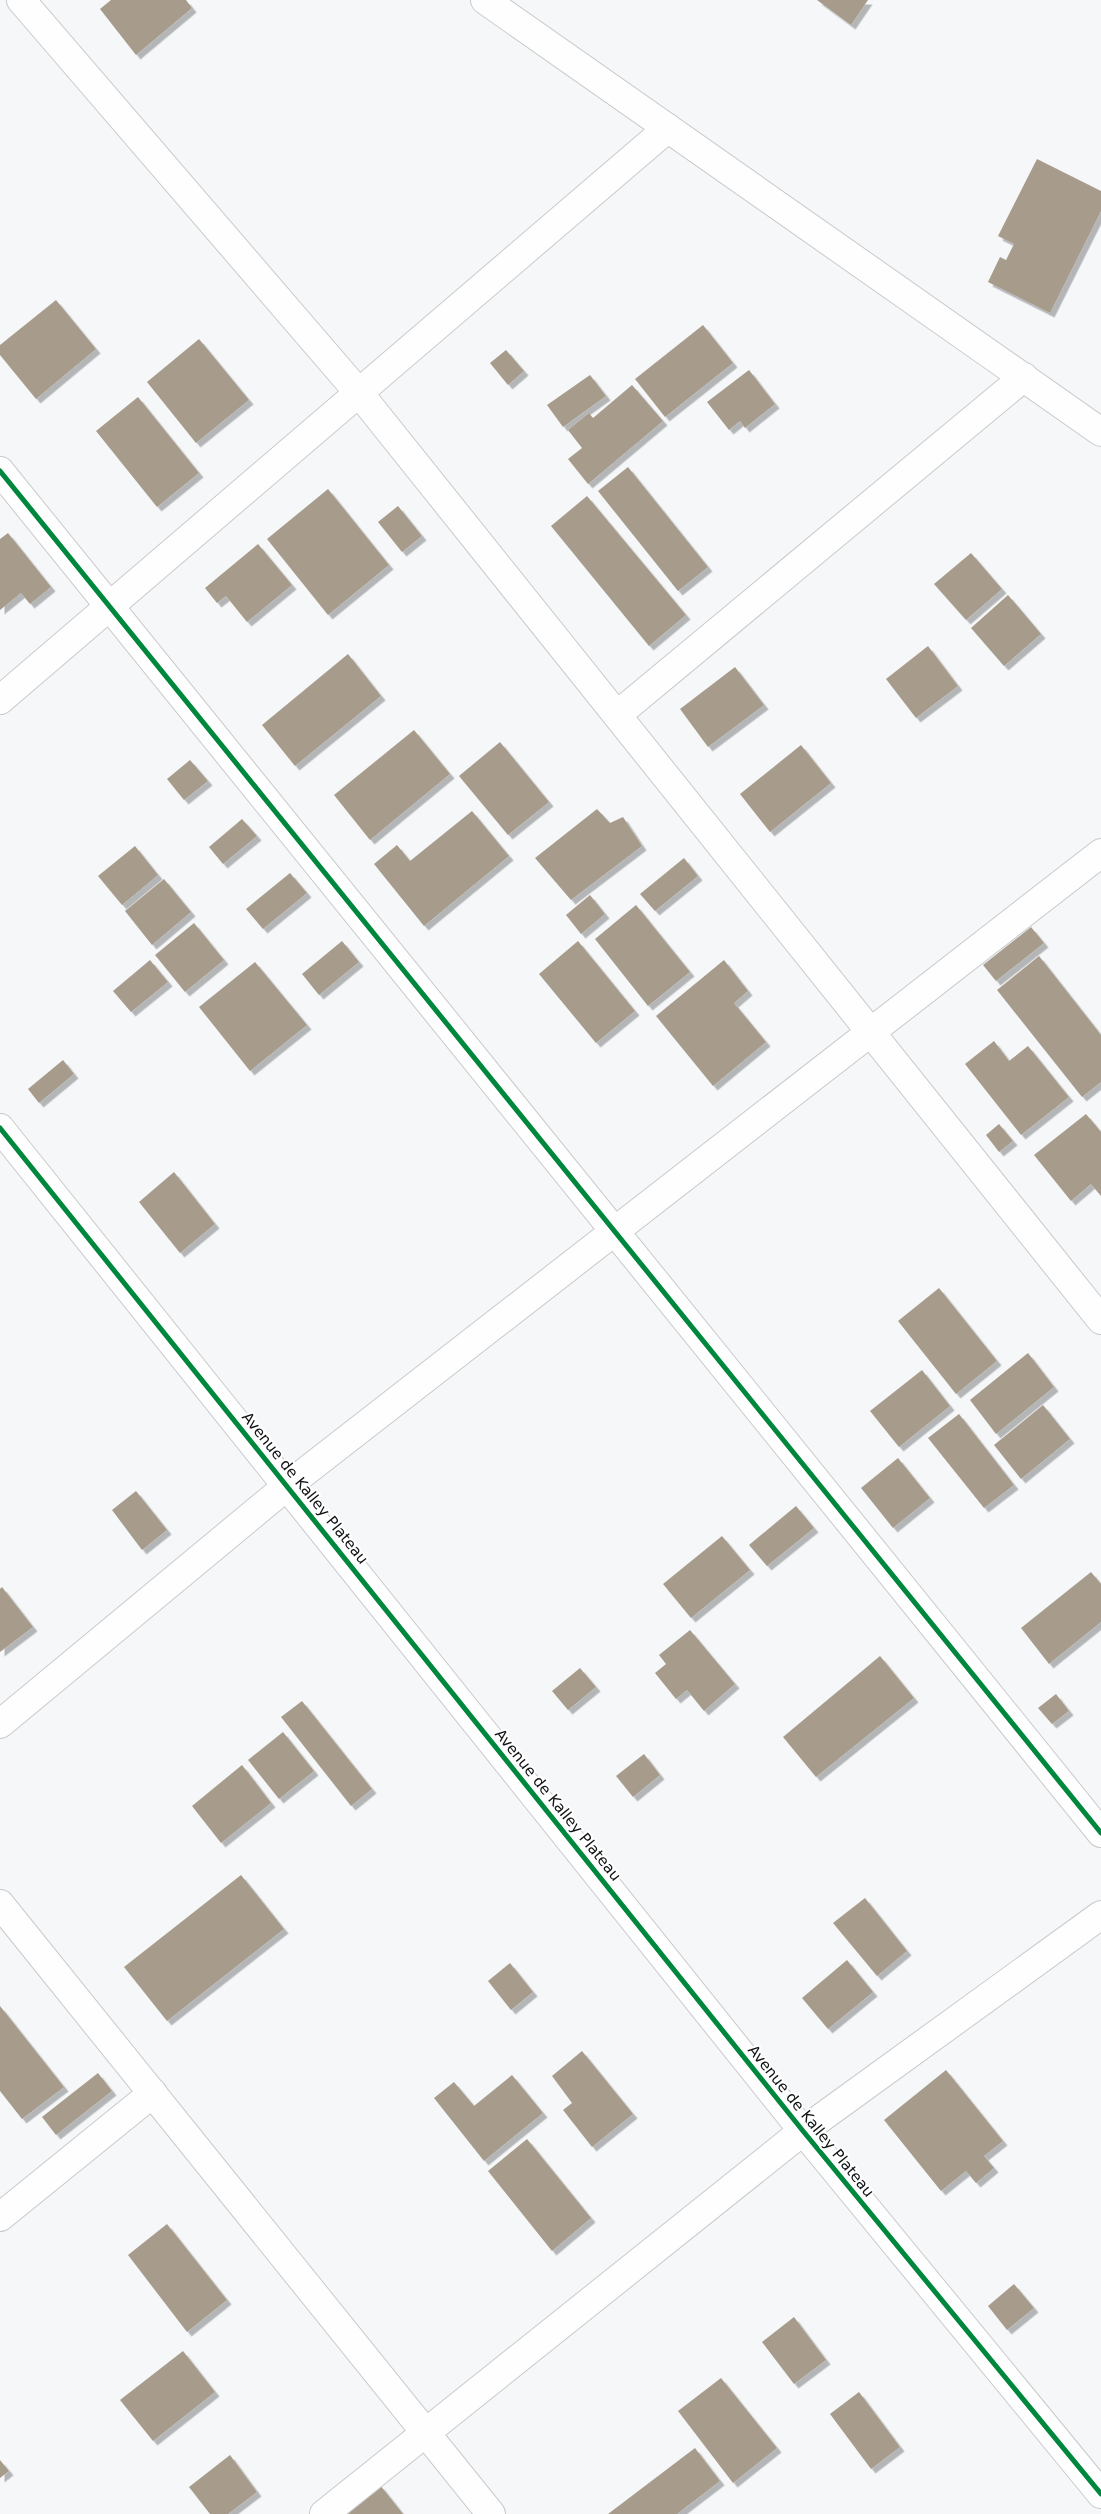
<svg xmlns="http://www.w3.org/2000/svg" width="1101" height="2514" font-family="'DejaVu Sans',sans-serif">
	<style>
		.building { fill: #a79c8c; filter: url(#shadow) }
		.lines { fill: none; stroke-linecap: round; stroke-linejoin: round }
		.minor-casing { stroke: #c8cacc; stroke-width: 30 }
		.minor { stroke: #fefefe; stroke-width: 28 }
		.cycleway-casing { stroke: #fff; stroke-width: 8 }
		.cycleway { stroke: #00873e; stroke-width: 5 }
		.labels { text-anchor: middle; stroke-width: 4; stroke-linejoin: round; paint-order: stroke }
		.street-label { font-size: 15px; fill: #111214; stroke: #fff }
	</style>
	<defs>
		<filter id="shadow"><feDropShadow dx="4.5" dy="4.5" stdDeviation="0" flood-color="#0004"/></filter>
	</defs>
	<rect width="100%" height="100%" fill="#f5f7f9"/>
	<!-- building -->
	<g class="building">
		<path d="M 111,0 L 186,0 L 192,8 L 136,55 L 100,9 Z"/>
		<path d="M 817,0 L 868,0 L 851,25 Z"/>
		<path d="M 1037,159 L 1101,191 L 1101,211 L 1050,313 L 988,282 L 1000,257 L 1006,260 L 1014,244 L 998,236 Z"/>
		<path d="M 56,300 L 96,349 L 36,399 L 0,355 L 0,345 Z"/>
		<path d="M 703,325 L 733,363 L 665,417 L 635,379 Z"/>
		<path d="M 199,339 L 249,400 L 196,443 L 147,382 Z"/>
		<path d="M 506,350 L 524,371 L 508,385 L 490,363 Z"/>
		<path d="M 749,370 L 775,404 L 745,428 L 740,421 L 729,430 L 707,402 Z"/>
		<path d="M 590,375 L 606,396 L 563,427 L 547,405 Z"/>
		<path d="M 632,385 L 663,421 L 588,484 L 568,459 L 582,448 L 568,430 L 589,413 L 593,418 Z"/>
		<path d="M 138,397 L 199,473 L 157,507 L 96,431 Z"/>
		<path d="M 628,467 L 708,567 L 678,591 L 598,491 Z"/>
		<path d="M 328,489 L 389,565 L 328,615 L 267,539 Z"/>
		<path d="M 587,496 L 686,615 L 649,646 L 551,526 Z"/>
		<path d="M 398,506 L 422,536 L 402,552 L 378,522 Z"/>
		<path d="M 8,533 L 51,587 L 30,604 L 21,593 L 0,610 L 0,539 Z"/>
		<path d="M 258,544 L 292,585 L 247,622 L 226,596 L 217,603 L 205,588 Z"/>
		<path d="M 971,553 L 1002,589 L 966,620 L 934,584 Z"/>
		<path d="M 1008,595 L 1041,634 L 1004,666 L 971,628 Z"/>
		<path d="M 928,646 L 958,686 L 916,718 L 886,679 Z"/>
		<path d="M 348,654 L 381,696 L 295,766 L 262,725 Z"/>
		<path d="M 735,667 L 764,705 L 708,747 L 680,709 Z"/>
		<path d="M 414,730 L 450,774 L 370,840 L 334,795 Z"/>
		<path d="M 500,742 L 549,802 L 508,835 L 459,776 Z"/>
		<path d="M 801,745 L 831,783 L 770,832 L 740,794 Z"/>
		<path d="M 190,760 L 208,781 L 184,800 L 167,779 Z"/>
		<path d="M 597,809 L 610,823 L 623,817 L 642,846 L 571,900 L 535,858 Z"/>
		<path d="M 472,811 L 509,856 L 424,926 L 374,864 L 397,845 L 410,861 Z"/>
		<path d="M 242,819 L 257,836 L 223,864 L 209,847 Z"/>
		<path d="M 135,846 L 158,875 L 122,905 L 98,876 Z"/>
		<path d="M 684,858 L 698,876 L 655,911 L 640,894 Z"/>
		<path d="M 290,873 L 307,893 L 263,929 L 246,909 Z"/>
		<path d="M 164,879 L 191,912 L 152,945 L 125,911 Z"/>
		<path d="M 590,895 L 605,914 L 581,934 L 566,915 Z"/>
		<path d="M 636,905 L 690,972 L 648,1006 L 595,939 Z"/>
		<path d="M 194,923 L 224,960 L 185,992 L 155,955 Z"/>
		<path d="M 1031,927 L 1044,943 L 996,981 L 983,965 Z"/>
		<path d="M 342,941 L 359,962 L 319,995 L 302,974 Z"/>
		<path d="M 578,941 L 635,1011 L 596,1043 L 539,974 Z"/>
		<path d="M 1039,956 L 1101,1035 L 1101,1082 L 1082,1097 L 997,990 Z"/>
		<path d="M 150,960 L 168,982 L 131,1012 L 113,991 Z"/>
		<path d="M 724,960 L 748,991 L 734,1003 L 766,1042 L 713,1086 L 656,1016 Z"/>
		<path d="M 255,962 L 307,1025 L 250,1071 L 199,1007 Z"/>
		<path d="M 994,1041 L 1009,1061 L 1028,1046 L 1069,1097 L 1021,1135 L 965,1064 Z"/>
		<path d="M 63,1060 L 74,1074 L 39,1103 L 28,1089 Z"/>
		<path d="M 1086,1114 L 1101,1132 L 1101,1196 L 1091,1184 L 1071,1201 L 1034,1155 Z"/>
		<path d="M 999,1124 L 1013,1141 L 999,1152 L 986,1135 Z"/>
		<path d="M 174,1172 L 215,1224 L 180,1253 L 139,1202 Z"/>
		<path d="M 939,1288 L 997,1361 L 956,1394 L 898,1321 Z"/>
		<path d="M 1028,1353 L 1054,1387 L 996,1434 L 970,1400 Z"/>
		<path d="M 922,1370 L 950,1406 L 899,1447 L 870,1411 Z"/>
		<path d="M 1043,1405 L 1070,1439 L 1021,1479 L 994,1445 Z"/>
		<path d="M 959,1414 L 1014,1485 L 984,1508 L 928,1438 Z"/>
		<path d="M 898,1458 L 930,1498 L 893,1528 L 861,1488 Z"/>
		<path d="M 136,1491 L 167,1530 L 142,1550 L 112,1510 Z"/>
		<path d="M 796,1506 L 814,1528 L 767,1566 L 749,1545 Z"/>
		<path d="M 722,1536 L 750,1570 L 691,1618 L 663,1584 Z"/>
		<path d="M 1091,1572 L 1101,1584 L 1101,1622 L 1049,1664 L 1021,1628 Z"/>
		<path d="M 2,1587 L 33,1627 L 0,1652 L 0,1589 Z"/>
		<path d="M 690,1630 L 735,1684 L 704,1711 L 687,1690 L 676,1699 L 655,1673 L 666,1664 L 659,1655 Z"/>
		<path d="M 880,1656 L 914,1698 L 816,1777 L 783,1737 Z"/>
		<path d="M 580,1668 L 596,1687 L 568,1710 L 552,1691 Z"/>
		<path d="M 1056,1694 L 1069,1711 L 1052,1724 L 1038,1708 Z"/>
		<path d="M 302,1701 L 372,1789 L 351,1806 L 281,1717 Z"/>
		<path d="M 283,1732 L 314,1771 L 279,1799 L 248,1760 Z"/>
		<path d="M 644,1754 L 660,1775 L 633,1797 L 616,1776 Z"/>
		<path d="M 242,1765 L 271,1803 L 221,1843 L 192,1806 Z"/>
		<path d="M 241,1875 L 284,1929 L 167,2021 L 124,1967 Z"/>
		<path d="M 865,1898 L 907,1951 L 877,1976 L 833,1923 Z"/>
		<path d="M 847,1960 L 873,1992 L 828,2029 L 802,1998 Z"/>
		<path d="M 510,1963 L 533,1992 L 511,2010 L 488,1981 Z"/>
		<path d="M 0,2006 L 64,2087 L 22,2119 L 0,2091 Z"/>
		<path d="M 582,2051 L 633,2114 L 592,2147 L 563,2110 L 572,2103 L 552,2076 Z"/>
		<path d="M 946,2070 L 1003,2141 L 984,2156 L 994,2168 L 976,2183 L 966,2171 L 941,2191 L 884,2120 Z"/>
		<path d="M 98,2073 L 112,2091 L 56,2135 L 42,2117 Z"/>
		<path d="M 512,2075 L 543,2113 L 484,2161 L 434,2098 L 454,2082 L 474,2106 Z"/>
		<path d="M 527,2139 L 591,2218 L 552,2251 L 488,2171 Z"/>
		<path d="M 167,2224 L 227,2300 L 187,2332 L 128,2255 Z"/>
		<path d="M 1014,2284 L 1034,2308 L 1007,2330 L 988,2306 Z"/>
		<path d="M 794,2317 L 826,2360 L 794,2384 L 762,2342 Z"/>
		<path d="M 183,2351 L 215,2392 L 153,2441 L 120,2400 Z"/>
		<path d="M 721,2378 L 777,2448 L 733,2483 L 678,2411 Z"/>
		<path d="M 859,2392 L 900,2447 L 871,2469 L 830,2414 Z"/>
		<path d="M 695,2448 L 720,2481 L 677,2514 L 608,2514 Z"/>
		<path d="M 230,2455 L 257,2492 L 228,2514 L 210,2514 L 189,2487 Z"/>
		<path d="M 0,2460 L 9,2471 L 0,2478 Z"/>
		<path d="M 380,2485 L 403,2514 L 344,2514 Z"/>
	</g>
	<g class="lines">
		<defs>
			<g id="minor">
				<path d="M 21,0 L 359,393 L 1101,1320"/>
				<path d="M 485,0 L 1101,432"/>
				<path d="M 0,471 L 1101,1833"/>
				<path d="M 0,700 L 668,128"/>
				<path d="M 617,715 L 1024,377"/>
				<path d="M 0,1128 L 803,2131 L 1101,2494"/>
				<path d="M 0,1724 L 287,1486 L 1101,853"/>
				<path d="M 0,1904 L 491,2514"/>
				<path d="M 0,2217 L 153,2093"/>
				<path d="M 324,2514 L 803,2131 L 1101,1915"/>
			</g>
		</defs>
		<!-- minor casing -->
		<use href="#minor" class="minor-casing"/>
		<!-- minor -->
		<use href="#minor" class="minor"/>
		<defs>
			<g id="cycleway">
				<path d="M 0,471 L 1101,1833"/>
				<path d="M 0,1128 L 803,2131 L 1101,2494"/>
			</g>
		</defs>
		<!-- cycleway casing -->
		<use href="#cycleway" class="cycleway-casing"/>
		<!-- cycleway -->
		<use href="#cycleway" class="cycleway"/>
	</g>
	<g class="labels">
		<!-- street labels -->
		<g class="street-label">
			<text transform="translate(305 1488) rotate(51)" y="5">Avenue de Kalley Plateau</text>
			<text transform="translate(558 1805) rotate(51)" y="5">Avenue de Kalley Plateau</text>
			<text transform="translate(811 2121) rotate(51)" y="5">Avenue de Kalley Plateau</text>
		</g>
	</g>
</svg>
